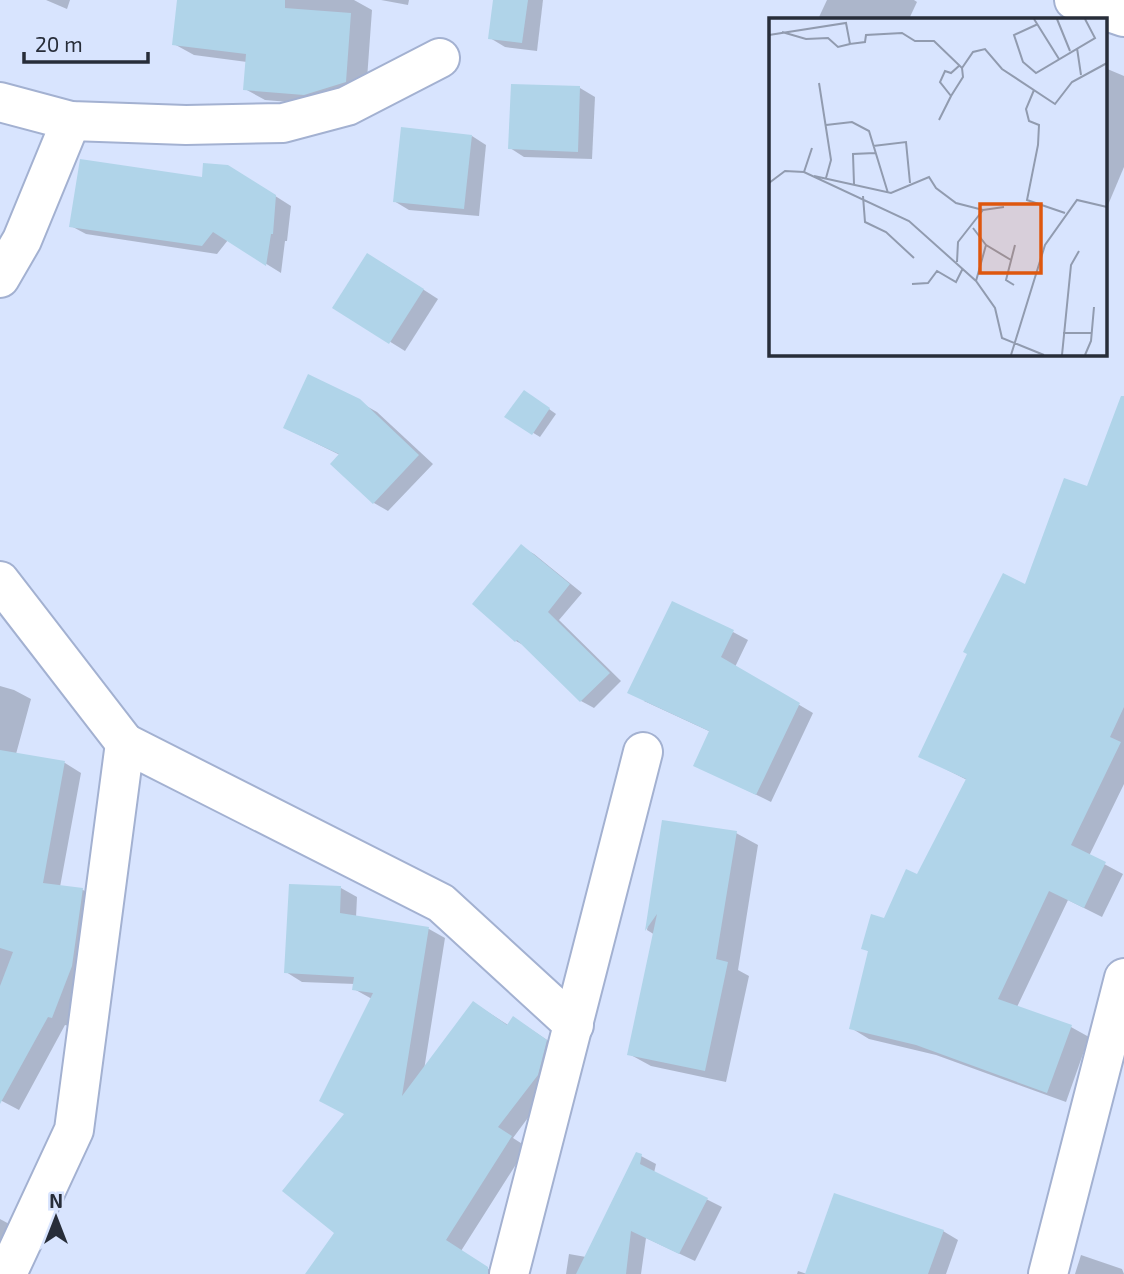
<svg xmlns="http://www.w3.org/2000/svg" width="1124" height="1274" font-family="'Exo 2',sans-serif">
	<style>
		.shadow { fill: #0003 }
		.building { fill: #b0d4e9 }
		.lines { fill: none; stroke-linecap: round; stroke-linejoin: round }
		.minor-casing { stroke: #a3b1d1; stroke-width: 42 }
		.minor { stroke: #fff; stroke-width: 38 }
		.inset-road { fill: none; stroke: #919baf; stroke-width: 2 }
		.view { fill: #de570e; fill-opacity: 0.15; stroke: #de570e; stroke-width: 3.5 }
		.inset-edge { fill: none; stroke: #272d39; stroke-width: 3.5 }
	</style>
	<rect width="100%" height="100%" fill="#d8e4fe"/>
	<!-- shadow -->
	<g class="shadow">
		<path d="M 46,0 L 70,0 L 67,9 Z"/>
		<path d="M 179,0 L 354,0 L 372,10 L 366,93 L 325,105 L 265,100 L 245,89 L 247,62 L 194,55 L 174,44 Z"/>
		<path d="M 381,0 L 409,0 L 408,5 Z"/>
		<path d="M 495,0 L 543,0 L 537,51 L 505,47 L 490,38 Z"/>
		<path d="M 827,0 L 914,0 L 917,2 L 909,19 L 823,19 L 819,17 Z"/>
		<path d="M 1105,68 L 1124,76 L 1124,167 L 1105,212 Z"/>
		<path d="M 580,88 L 595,97 L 592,159 L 524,157 L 510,148 Z"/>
		<path d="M 472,136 L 486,145 L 479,216 L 409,210 L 394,201 Z"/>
		<path d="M 244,176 L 291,206 L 287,241 L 285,241 L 281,273 L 228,240 L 217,254 L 86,234 L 71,226 Z"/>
		<path d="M 382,263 L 438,299 L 405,351 L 334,307 Z"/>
		<path d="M 531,396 L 556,414 L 540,437 L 507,417 Z"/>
		<path d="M 1124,402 L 1124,784 L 1089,856 L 1123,874 L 1102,917 L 1068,900 L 1017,1007 L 1071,1027 L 1089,1037 L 1066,1102 L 936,1055 L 869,1039 L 851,1028 L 870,952 L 863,948 L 918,876 L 967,780 L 920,756 L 1088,489 Z"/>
		<path d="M 361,403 L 377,412 L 433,464 L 388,511 L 374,503 L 340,455 L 285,428 Z"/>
		<path d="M 521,547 L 534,554 L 582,593 L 559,620 L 621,681 L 594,708 L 581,701 L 525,646 L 516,641 Z"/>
		<path d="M 733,632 L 748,640 L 735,667 L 813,713 L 771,802 L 695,765 L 711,732 L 644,701 Z"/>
		<path d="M 0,686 L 14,690 L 31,699 L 16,754 L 65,763 L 81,773 L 60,887 L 83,890 L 99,900 L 69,1026 L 65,1025 L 19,1110 L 0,1100 Z"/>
		<path d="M 663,822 L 736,833 L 758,845 L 738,970 L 749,976 L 726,1082 L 651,1066 L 629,1054 L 655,935 L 647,930 Z"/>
		<path d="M 341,888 L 357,897 L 356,918 L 429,929 L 445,938 L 424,1070 L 474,1003 L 508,1025 L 514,1018 L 562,1050 L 553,1084 L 513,1138 L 527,1147 L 461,1251 L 496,1274 L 307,1274 L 337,1233 L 346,1114 L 372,999 L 354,989 L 355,984 L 302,982 L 286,972 Z"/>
		<path d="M 641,1156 L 656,1164 L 654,1173 L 722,1207 L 695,1261 L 646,1238 L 641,1274 L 566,1274 L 569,1254 L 586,1257 Z"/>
		<path d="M 0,1219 L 11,1225 L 0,1252 Z"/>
		<path d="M 943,1231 L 958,1240 L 946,1274 L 797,1274 L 798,1271 L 807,1274 Z"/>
		<path d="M 1081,1255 L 1122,1269 L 1124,1274 L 1075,1274 Z"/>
	</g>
	<!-- building -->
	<g class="building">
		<path d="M 177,0 L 285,0 L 285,8 L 351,13 L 346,82 L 304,95 L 243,90 L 246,54 L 172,45 Z"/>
		<path d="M 493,0 L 528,0 L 522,43 L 488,39 Z"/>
		<path d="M 511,84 L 580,86 L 578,152 L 508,149 Z"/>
		<path d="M 401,127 L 472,135 L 464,209 L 393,202 Z"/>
		<path d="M 80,159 L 202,177 L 203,163 L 228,165 L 276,195 L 273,234 L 271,234 L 266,266 L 213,232 L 202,246 L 69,227 Z"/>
		<path d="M 367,253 L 424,289 L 389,344 L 332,308 Z"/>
		<path d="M 308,374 L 360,399 L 419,455 L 373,504 L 330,464 L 339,454 L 283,428 Z"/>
		<path d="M 524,390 L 550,408 L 532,435 L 504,417 Z"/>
		<path d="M 1121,396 L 1124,396 L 1124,707 L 1110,737 L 1121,742 L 1071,845 L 1106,862 L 1084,908 L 1049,891 L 998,999 L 1072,1025 L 1047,1093 L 916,1045 L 849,1029 L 868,951 L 861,949 L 871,914 L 884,918 L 906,869 L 917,874 L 966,779 L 918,757 L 967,654 L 963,652 L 1003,573 L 1025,584 L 1064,478 L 1087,486 Z"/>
		<path d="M 521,544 L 570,584 L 548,612 L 610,673 L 580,702 L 517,640 L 515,642 L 472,604 Z"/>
		<path d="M 672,601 L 734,630 L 721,657 L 800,703 L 756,795 L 693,766 L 709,731 L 627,693 Z"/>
		<path d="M 0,750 L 65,761 L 43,883 L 83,888 L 72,966 L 52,1018 L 48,1017 L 0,1104 L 0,986 L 13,952 L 0,948 Z"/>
		<path d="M 662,820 L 737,831 L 716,959 L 728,962 L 705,1071 L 627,1055 L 657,914 L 645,931 Z"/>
		<path d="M 289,884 L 341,886 L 340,913 L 429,927 L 402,1096 L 473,1001 L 507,1025 L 513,1016 L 547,1040 L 538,1075 L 498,1127 L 512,1136 L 446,1240 L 488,1267 L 488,1274 L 305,1274 L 334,1233 L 282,1191 L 344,1114 L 319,1101 L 373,993 L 352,990 L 354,977 L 284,973 Z"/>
		<path d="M 636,1152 L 642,1154 L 640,1164 L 708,1198 L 679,1254 L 631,1231 L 626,1274 L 576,1274 Z"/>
		<path d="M 834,1193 L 944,1230 L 928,1274 L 805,1274 Z"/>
	</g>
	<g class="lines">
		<defs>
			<g id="minor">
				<path d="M 1074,0 L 1124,17"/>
				<path d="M 0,102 L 71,121 L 186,125 L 283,123 L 347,106 L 440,58"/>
				<path d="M 0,278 L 22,240 L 71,121"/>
				<path d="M 0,581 L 125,743"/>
				<path d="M 7,1274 L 74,1130 L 125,743 L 441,903 L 574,1025"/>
				<path d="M 509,1274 L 643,752"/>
				<path d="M 1048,1274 L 1124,978"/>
			</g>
		</defs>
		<!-- minor casing -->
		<use href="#minor" class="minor-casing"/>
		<!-- minor -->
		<use href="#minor" class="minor"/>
	</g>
	<!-- overview -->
	<g transform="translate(769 18)">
		<rect width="338" height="338" fill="#d8e4fe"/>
		<path class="inset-road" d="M 265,1 L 290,41M 288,1 L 301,33M 269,6 L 245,17 L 254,44 L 267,55 L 326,20 L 316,1M 13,14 L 37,21 L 59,20 L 69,29 L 81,26M 0,17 L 77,5 L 81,26 L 96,24 L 97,17 L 133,15 L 146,23 L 165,23 L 193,50 L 204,34 L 216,31 L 233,51 L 286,86 L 303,64 L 338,45M 308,30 L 312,57M 50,65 L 62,142 L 57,160M 265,72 L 257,91 L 260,103 L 270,107 L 269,127 L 258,182 L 296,195M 182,78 L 194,59 L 193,50M 170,102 L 182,78 L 171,64 L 176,53 L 182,55 L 191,47M 57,107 L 83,104 L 100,113 L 119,175M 104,128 L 137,124 L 141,165M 35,154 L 43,130M 45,158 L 122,175 L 160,159 L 167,170 L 187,185 L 214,192 L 235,189M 0,165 L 16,153 L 35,154 L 140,203 L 207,263 L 226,290 L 233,320 L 275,337M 85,166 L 84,136 L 106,135M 94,178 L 96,204 L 117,214 L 145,240M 204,210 L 217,227M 188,244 L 189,224 L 214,192M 207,263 L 217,227 L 242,242M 143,266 L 159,265 L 168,253 L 187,264 L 194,250M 245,267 L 237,262 L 246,227M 294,315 L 323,315M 242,337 L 276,227 L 308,182 L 338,189M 293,337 L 302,247 L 310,233M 316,337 L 322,323 L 325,289"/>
		<path class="view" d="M 211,186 L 272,186 L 272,255 L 211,255 Z"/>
		<rect width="338" height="338" class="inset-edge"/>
	</g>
	<!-- north arrow -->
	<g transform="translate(56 1218)" stroke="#d8e4fe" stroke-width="5" paint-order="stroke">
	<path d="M0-5L12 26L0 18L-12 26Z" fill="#272d39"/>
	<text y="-10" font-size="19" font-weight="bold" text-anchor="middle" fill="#272d39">N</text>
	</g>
	<!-- scale -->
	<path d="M24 52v10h124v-10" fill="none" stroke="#272d39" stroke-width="3.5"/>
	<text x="35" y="52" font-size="21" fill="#272d39" stroke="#d8e4fe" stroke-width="5" paint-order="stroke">20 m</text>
</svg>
